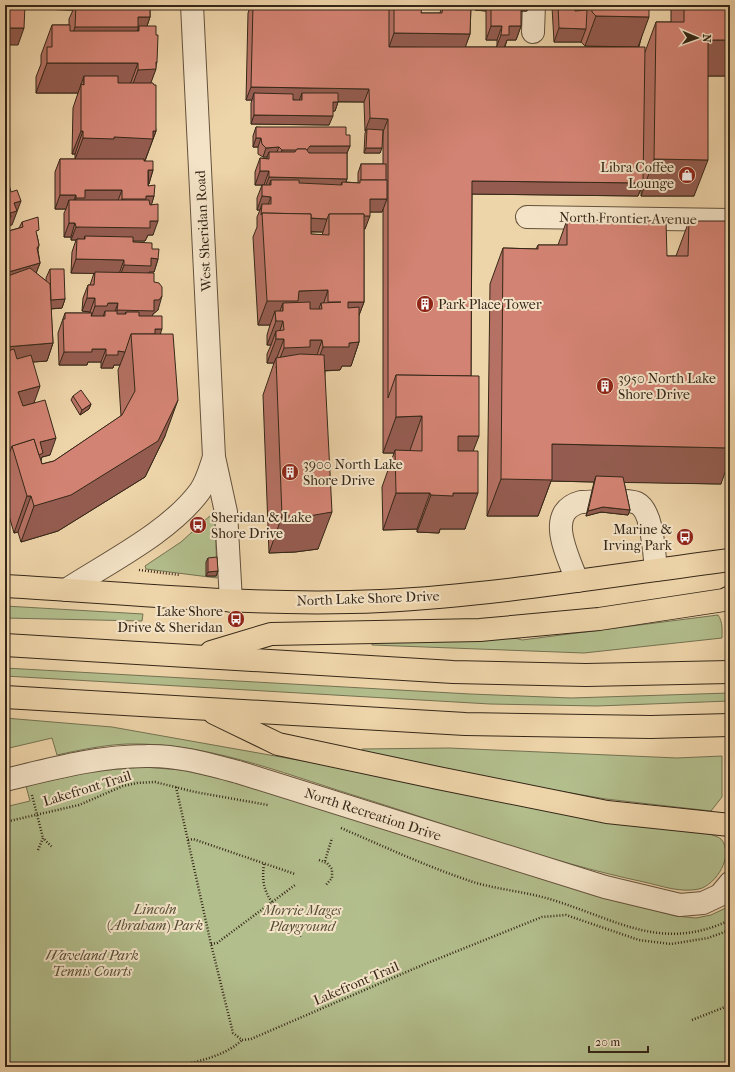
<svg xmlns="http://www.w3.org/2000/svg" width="735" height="1072" font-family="'IM FELL French Canon',serif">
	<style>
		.green { fill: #b3be8d; stroke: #747252 }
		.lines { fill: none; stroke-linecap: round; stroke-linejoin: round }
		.minor-casing { stroke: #63523c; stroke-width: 24 }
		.major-casing { stroke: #352718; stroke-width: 24 }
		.highway-casing { stroke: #352718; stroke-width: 24 }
		.path { stroke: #352718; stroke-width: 2.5; stroke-dasharray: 1 2; stroke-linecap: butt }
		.minor { stroke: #f4e3c7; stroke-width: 22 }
		.major { stroke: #eed4a9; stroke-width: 22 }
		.highway { stroke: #eed4a9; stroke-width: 22 }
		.wall { fill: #b57163; stroke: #352718; fill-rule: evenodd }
		.shaded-wall { fill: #945c50; stroke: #352718; fill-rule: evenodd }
		.building { fill: #d38373; stroke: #352718 }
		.labels { text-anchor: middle; stroke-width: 4; stroke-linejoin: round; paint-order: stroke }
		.poi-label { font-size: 14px; fill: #352718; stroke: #f4e3c7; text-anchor: start }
		.street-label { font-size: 14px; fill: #352718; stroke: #f4e3c7 }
		.park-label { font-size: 14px; font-style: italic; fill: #544d35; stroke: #f4e3c7 }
	</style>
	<rect width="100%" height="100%" fill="#eed4a9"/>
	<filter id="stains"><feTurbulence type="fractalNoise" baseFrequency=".005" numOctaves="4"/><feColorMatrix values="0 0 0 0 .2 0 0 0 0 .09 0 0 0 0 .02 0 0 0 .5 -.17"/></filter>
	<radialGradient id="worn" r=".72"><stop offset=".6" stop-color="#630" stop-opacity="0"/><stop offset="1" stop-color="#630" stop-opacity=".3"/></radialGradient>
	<!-- green -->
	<g class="green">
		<path d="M 212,514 L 215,515 L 217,578 L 146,569 L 145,566 L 181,542 Z"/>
		<path d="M 5,606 L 143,614 L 142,621 L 5,618 Z"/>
		<path d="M 718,615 C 723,622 722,630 722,638 L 584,653 L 372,645 L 372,641 L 451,641 L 515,638 L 522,640 Z"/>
		<path d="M 5,668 L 470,694 L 571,698 L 730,693 L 730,701 L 597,706 L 490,704 L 5,676 Z"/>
		<path d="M 5,718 L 112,727 L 703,832 C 709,834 717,836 721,839 C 735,855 716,885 699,889 C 680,893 662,886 644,882 C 545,861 449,825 353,795 C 279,772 205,742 127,744 C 103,745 80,750 57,755 L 52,738 L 5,749 Z"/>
		<path d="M 449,748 L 677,758 L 722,756 L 722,797 L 711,811 L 606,799 L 455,773 L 362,753 L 362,749 Z"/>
		<path d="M 143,767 L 182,770 L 233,781 L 606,898 L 676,916 L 696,918 L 711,915 L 730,906 L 730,1067 L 5,1067 L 5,807 L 30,801 L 26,786 L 94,771 Z"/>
	</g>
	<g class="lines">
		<defs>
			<g id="minor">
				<path d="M 192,5 L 214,457 L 226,512 L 231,601"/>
				<path d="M 533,32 L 534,5"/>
				<path d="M 527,217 L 730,220"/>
				<path d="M 577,581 C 569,557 543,512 581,502 C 595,502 624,498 637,503 C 653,511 654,553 656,570"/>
				<path d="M 66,590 C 109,562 170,532 200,491 C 207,481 210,469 214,457"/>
				<path d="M 5,780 C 51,769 98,756 146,756 C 177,755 208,764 238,772 L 605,887 L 680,905 L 703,903 L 720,895 L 730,883"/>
			</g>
			<path id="major" d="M 5,586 C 130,593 255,607 381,601 C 498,595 614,575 730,560"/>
			<g id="highway">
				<path d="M 5,645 L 453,672 L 586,675 L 730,672"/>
				<path d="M 211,652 L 271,634 L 480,630 L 599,619 L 724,600 L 730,597"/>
				<path d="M 5,697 L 465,724 L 651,727 L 730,725"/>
				<path d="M 214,713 L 278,744 L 438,778 L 607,812 L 730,825"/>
			</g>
		</defs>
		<!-- minor casing -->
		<use href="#minor" class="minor-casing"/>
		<!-- major casing -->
		<use href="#major" class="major-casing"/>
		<!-- highway casing -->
		<use href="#highway" class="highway-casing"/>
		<!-- path -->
		<g class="path">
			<path d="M 139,570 L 180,575"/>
			<path d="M 176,787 L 211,944 L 233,1033 L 242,1040 L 251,1039 L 425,964 L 542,917 L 566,915 L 639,940 L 671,944 L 708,938 L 730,930"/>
			<path d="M 32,795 L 43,838"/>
			<path d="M 5,822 L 79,805 L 123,786 L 137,783 L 155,782 L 195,792 L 268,805"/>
			<path d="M 341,828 C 385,847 428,867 473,882 C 500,890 529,892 556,901 C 619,921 663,952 730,920"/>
			<path d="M 188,840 L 193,839 L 295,874"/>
			<path d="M 38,850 L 43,838 L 52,847"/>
			<path d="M 319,860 L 327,863 L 332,869 L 332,878 L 325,886"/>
			<path d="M 325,861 L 332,838"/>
			<path d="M 264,864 C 262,878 263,890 272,902"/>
			<path d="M 300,936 L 302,935"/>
			<path d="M 211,944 L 217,943 L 295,885"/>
			<path d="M 692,1020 L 730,1005"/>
			<path d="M 174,1067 C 198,1061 224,1057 242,1040"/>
		</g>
		<!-- minor -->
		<use href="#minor" class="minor"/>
		<!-- major -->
		<use href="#major" class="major"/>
		<!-- highway -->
		<use href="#highway" class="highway"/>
	</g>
	<!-- wall -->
	<g class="wall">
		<path d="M 36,5 L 150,5 L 150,17 L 147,26 L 156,67 L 150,83 L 156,131 L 145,161 L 153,170 L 148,186 L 154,196 L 151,205 L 153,235 L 148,235 L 145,241 L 133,241 L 133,242 L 152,249 L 158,259 L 154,272 L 149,272 L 148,273 L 154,282 L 158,310 L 153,314 L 152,316 L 161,334 L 165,436 L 145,477 L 58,531 L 21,542 L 18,532 L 14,533 L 5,502 L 5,232 L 19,228 L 22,222 L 37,235 L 39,245 L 38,250 L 40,263 L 36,273 L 46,281 L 46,278 L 50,269 L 65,299 L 62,308 L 51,309 L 53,343 L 47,361 L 33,362 L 34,403 L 50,455 L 42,457 L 41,460 L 42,464 L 54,461 L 121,416 L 118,370 L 120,365 L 114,365 L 113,368 L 101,368 L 101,362 L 88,362 L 87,365 L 59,365 L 58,333 L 65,313 L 90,313 L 90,312 L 82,311 L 83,298 L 88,285 L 90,285 L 94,273 L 71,273 L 72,252 L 76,240 L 71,240 L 71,237 L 64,237 L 64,213 L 66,209 L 55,209 L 55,172 L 60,159 L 75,159 L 75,154 L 72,154 L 73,108 L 78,93 L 36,93 L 36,77 L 41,64 L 41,55 L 52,25 L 69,25 L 69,19 L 73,10 L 36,9 Z"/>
		<path d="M 251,5 L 419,5 L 421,13 L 440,13 L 441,9 L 438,7 L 438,5 L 471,5 L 470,34 L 465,47 L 497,47 L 497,40 L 486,40 L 486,11 L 475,10 L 474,5 L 529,5 L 527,11 L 521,11 L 521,26 L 516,40 L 507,40 L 505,47 L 615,47 L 585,46 L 581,42 L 554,42 L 552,7 L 539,7 L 539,5 L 575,5 L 575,11 L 587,10 L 589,5 L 649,5 L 639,47 L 645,52 L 656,22 L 671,22 L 671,5 L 730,5 L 730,66 L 726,76 L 708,76 L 694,196 L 641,196 L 641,189 L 638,196 L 472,194 L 471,376 L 473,451 L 465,529 L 440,529 L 439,533 L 417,532 L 417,529 L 383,530 L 382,487 L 394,453 L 383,453 L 383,209 L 382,212 L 370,212 L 365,229 L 364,229 L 364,302 L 359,315 L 359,342 L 351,366 L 342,366 L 340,370 L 325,371 L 318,549 L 295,552 L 269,553 L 263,395 L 274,363 L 267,363 L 267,354 L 271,345 L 267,345 L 267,335 L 270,325 L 258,325 L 253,237 L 257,227 L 257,217 L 260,210 L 257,210 L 257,198 L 262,185 L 255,185 L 255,172 L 260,158 L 267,159 L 267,157 L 263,157 L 258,154 L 258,147 L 253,147 L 253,136 L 256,127 L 346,135 L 350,146 L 347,153 L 347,179 L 346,182 L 358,183 L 358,173 L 361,164 L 383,164 L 383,132 L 380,153 L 364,153 L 365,133 L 366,131 L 365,131 L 364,102 L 338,102 L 335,111 L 333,111 L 329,125 L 251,124 L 251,103 L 252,100 L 246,100 L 248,13 ZM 311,232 L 323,232 L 322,235 L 311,234 Z"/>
		<path d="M 567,220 L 667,256 L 676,256 L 689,221 L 721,484 L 624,482 L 630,510 L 628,515 L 601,512 L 586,516 L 594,482 L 551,481 L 538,516 L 487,516 L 490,284 L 503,248 L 536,249 L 538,245 L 558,245 Z"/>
		<path d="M 73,396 L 91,404 L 89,409 L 80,415 L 71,400 Z"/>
		<path d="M 208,558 L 218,571 L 216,576 L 206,576 L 206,562 Z"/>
	</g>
	<!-- shaded-wall -->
	<g class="shaded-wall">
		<path d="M 37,5 L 75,5 L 73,10 L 36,9 Z"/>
		<path d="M 477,5 L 488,5 L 486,11 L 475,10 Z"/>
		<path d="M 518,5 L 529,5 L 527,11 L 516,11 Z"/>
		<path d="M 539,5 L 553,5 L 552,7 L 539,7 Z"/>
		<path d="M 596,16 L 649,17 L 638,47 L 585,46 Z"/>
		<path d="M 138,17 L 150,17 L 144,35 L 139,31 L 139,26 L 136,34 L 69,44 L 75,27 Z"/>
		<path d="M 491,26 L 502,26 L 497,40 L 486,40 Z"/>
		<path d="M 509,26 L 521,26 L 516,40 L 507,40 L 504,48 L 496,48 L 501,35 Z"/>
		<path d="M 5,28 L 24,28 L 18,45 L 5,45 Z"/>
		<path d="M 559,28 L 586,29 L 581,42 L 554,42 Z"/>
		<path d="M 394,33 L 470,34 L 465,48 L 389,47 Z"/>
		<path d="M 708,40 L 730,40 L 730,66 L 726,76 L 695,76 Z"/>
		<path d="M 156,62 L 157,62 L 155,69 L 156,69 L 145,99 L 127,100 L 138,70 Z"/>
		<path d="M 47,63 L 138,63 L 127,93 L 84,85 L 84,76 L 78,93 L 36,93 Z"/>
		<path d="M 251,87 L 369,89 L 364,102 L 302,101 L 302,93 L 299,101 L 254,93 L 252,100 L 246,100 Z"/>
		<path d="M 333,102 L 338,102 L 335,111 L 330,111 Z"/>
		<path d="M 254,115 L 333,116 L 329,125 L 251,124 Z"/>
		<path d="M 370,118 L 388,119 L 383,132 L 367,131 L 367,129 L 366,131 L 365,131 Z"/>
		<path d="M 81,131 L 83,131 L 75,154 L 72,154 Z"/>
		<path d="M 153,131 L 156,131 L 144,163 L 74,162 L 83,138 L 114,137 Z"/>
		<path d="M 256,138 L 261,138 L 258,147 L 253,147 Z"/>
		<path d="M 310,146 L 350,146 L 346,155 L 278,160 L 282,150 Z"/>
		<path d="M 279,147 L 275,156 L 269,152 L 267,157 L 263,157 L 266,148 Z"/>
		<path d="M 366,148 L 382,148 L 380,153 L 364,153 Z"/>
		<path d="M 654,159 L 708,160 L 694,196 L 641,196 Z"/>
		<path d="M 148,170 L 153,170 L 149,184 Z"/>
		<path d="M 260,171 L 269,171 L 264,185 L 255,185 Z"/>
		<path d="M 269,177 L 347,179 L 342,192 L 342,182 L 339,192 L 271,185 L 271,180 L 267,190 L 264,190 Z"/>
		<path d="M 472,181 L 643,183 L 638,196 L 468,194 Z"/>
		<path d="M 85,190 L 122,190 L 117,203 L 71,211 L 76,198 Z"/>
		<path d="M 60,195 L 76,195 L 71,208 L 69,200 L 66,209 L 55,209 Z"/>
		<path d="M 146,196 L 154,196 L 150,210 L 117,212 L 122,199 Z"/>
		<path d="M 262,196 L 271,197 L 266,210 L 262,204 L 260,210 L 257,210 Z"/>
		<path d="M 370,199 L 387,199 L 382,212 L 365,212 Z"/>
		<path d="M 21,201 L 12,225 L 8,226 L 6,231 L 5,231 L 5,219 L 14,203 Z"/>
		<path d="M 359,215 L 370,216 L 365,229 L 356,229 Z"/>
		<path d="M 300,218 L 327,219 L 323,232 L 296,231 Z"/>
		<path d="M 150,221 L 158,221 L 153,235 L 148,235 L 145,241 L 85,241 L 85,236 L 84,240 L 77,239 L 76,240 L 71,240 L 76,227 Z"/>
		<path d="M 69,223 L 75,223 L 71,237 L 64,237 Z"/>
		<path d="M 151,258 L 158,259 L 154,272 L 149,272 L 146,279 L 119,279 L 124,265 Z"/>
		<path d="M 76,259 L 124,260 L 119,274 L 71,273 Z"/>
		<path d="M 40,263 L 35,276 L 5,285 L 5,273 Z"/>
		<path d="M 328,290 L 322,308 L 321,303 L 317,314 L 283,321 L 277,339 L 284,339 L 276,360 L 276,358 L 274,363 L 267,363 L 276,339 L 276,331 L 271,345 L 267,345 L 276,321 L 275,311 L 270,325 L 258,325 L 267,301 L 299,291 ZM 283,303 L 283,311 L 276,321 Z"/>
		<path d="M 162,296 L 158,310 L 153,314 L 149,325 L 126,314 L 126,312 L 121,324 L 112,324 L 117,310 L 154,300 Z"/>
		<path d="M 87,298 L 95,298 L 90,312 L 82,311 Z"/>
		<path d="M 65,299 L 62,308 L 47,309 L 50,300 Z"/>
		<path d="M 348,302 L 364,302 L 355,326 L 339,326 Z"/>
		<path d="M 108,303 L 118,303 L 113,317 L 105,311 L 102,320 L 90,320 L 95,306 Z"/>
		<path d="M 155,329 L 162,329 L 157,343 L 150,343 Z"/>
		<path d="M 310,340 L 322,340 L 314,364 L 276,368 L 284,348 Z"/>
		<path d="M 359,342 L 351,366 L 342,366 L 340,370 L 314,371 L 323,347 L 349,343 Z"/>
		<path d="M 53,343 L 47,361 L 5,364 L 5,347 Z"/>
		<path d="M 92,349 L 106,349 L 101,362 L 88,362 L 87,365 L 59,365 L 64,352 Z"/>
		<path d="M 118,351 L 125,352 L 120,365 L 114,365 L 113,368 L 101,368 L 106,355 Z"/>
		<path d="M 40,386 L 34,403 L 12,410 L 18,392 Z"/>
		<path d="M 178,400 L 165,436 L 145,477 L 58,531 L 21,542 L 34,506 Z"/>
		<path d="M 91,404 L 89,409 L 80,415 L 82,410 Z"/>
		<path d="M 422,416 L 409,453 L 395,450 L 394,453 L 383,453 L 396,417 Z"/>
		<path d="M 458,436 L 479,436 L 465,472 L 445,472 Z"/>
		<path d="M 56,438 L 50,455 L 42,457 L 37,471 L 40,442 Z"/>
		<path d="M 552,444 L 730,448 L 730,458 L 721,484 L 595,482 L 596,476 L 594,482 L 551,481 L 538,516 L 487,516 L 501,479 Z"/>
		<path d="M 396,493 L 430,493 L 417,529 L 383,530 Z"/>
		<path d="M 453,493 L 478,493 L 465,529 L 440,529 L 439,533 L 417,532 L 431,495 Z"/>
		<path d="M 27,496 L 31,496 L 18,532 L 14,533 Z"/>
		<path d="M 603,507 L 630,510 L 628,515 L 601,512 L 586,516 L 588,511 Z"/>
		<path d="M 332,512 L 318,549 L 295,552 L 269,553 L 282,516 Z"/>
		<path d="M 218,571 L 216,576 L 206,576 L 208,572 Z"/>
	</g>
	<!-- building -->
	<g class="building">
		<path d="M 5,5 L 25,5 L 24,28 L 5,28 Z"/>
		<path d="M 76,5 L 150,5 L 150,17 L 138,17 L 138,27 L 75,27 Z"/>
		<path d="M 253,5 L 389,5 L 389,47 L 645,47 L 643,183 L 472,181 L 471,376 L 396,375 L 388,398 L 388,119 L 370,118 L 369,89 L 251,87 Z"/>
		<path d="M 394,5 L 419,5 L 422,7 L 421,13 L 442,13 L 443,7 L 445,5 L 471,5 L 470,34 L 394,33 Z"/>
		<path d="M 491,5 L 521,5 L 521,26 L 509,26 L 509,35 L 501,35 L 502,26 L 491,26 Z"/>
		<path d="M 558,5 L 575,5 L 575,11 L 587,10 L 586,29 L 559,28 Z"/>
		<path d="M 592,5 L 649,5 L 649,17 L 596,16 L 592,12 Z"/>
		<path d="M 684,5 L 730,5 L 730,40 L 708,40 L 708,160 L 654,159 L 656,22 L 684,22 Z"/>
		<path d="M 52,25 L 70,25 L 70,31 L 139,31 L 139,26 L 156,26 L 156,35 L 158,35 L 157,62 L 156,62 L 156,69 L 138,70 L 138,63 L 47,63 L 47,47 L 52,47 Z"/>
		<path d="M 84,76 L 118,76 L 118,83 L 153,83 L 154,85 L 156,85 L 156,131 L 153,131 L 153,139 L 114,137 L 114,139 L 83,138 L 83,131 L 81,131 L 81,84 L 84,85 Z"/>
		<path d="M 254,93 L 293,94 L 293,100 L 302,100 L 302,93 L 338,93 L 338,102 L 333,102 L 333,116 L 254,115 Z"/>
		<path d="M 256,127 L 346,127 L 346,135 L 350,135 L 350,146 L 310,146 L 307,150 L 306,149 L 297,149 L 297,150 L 282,150 L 279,147 L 266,148 L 262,144 L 261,138 L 256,138 Z"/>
		<path d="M 367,129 L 383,130 L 382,148 L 366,148 Z"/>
		<path d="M 297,149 L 306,149 L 309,153 L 347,153 L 347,179 L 269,177 L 269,171 L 260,171 L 260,158 L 269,159 L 269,152 L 295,152 Z"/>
		<path d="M 5,150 L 7,158 L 5,159 Z"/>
		<path d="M 60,159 L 144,159 L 144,161 L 153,161 L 153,170 L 148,170 L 148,186 L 155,185 L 154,196 L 146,196 L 146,199 L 122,199 L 122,190 L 85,190 L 85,198 L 76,198 L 76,195 L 60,195 Z"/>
		<rect x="361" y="164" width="25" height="16"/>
		<path d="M 271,180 L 299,180 L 299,183 L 342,185 L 342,182 L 360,183 L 360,180 L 387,180 L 387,199 L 370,199 L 370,216 L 364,216 L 364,214 L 329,214 L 327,219 L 311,218 L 311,214 L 262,213 L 261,215 L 262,204 L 271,204 L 271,197 L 262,196 L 262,185 L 271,185 Z"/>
		<path d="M 8,181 L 11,192 L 17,190 L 21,201 L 14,203 L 17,211 L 10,213 L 11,217 L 5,219 L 5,182 Z"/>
		<path d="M 69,200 L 149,200 L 150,205 L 158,204 L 158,221 L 150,221 L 150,228 L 76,227 L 75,223 L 69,223 Z"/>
		<path d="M 262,213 L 311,214 L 311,234 L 329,235 L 329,214 L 364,214 L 364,302 L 348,302 L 348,308 L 359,307 L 359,342 L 349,343 L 349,347 L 323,347 L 322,340 L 310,340 L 310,347 L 284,348 L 284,339 L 276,339 L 276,331 L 284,330 L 283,321 L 276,321 L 275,311 L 283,311 L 283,303 L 310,302 L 310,309 L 322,309 L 321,303 L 341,302 L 328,302 L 328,290 L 299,291 L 298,301 L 267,301 Z"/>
		<path d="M 38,217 L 39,230 L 36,231 L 39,245 L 37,248 L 40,263 L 5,273 L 5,232 L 23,227 L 22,222 Z"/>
		<path d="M 567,220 L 666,221 L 667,256 L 688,256 L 689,221 L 730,221 L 730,448 L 552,444 L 552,480 L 501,479 L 503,248 L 538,249 L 538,245 L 567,245 Z"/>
		<path d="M 85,236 L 133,237 L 133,242 L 152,243 L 152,249 L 159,249 L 158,259 L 151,258 L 151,266 L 124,265 L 124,260 L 76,259 L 77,239 L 85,239 Z"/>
		<path d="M 30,268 L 50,284 L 53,343 L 5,347 L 5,277 Z"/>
		<path d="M 50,269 L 64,269 L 65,299 L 51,300 Z"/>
		<path d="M 95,272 L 154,273 L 154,282 L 159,283 L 162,287 L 162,296 L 159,300 L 154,300 L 154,311 L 117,310 L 118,303 L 108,303 L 107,306 L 95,306 L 95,298 L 87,298 L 88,285 L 94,285 Z"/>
		<path d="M 105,311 L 117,311 L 117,314 L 126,314 L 126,312 L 139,312 L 139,316 L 162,316 L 162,329 L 155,329 L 155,334 L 131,334 L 125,352 L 118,351 L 118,355 L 106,355 L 106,349 L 92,349 L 92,352 L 64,352 L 63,319 L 65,319 L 65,313 L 92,313 L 91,316 L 105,316 Z"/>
		<path d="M 131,334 L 173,334 L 178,400 L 158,441 L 71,495 L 34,506 L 31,496 L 27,496 L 12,446 L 34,439 L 42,464 L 54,461 L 122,415 L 135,391 Z"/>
		<path d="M 14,349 L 17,359 L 31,355 L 40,386 L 18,392 L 23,406 L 45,400 L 56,438 L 40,442 L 43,453 L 39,455 L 34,439 L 12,446 L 5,465 L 5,352 Z"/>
		<path d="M 300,354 L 324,355 L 332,512 L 309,516 L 282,516 L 276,358 Z"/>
		<path d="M 396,375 L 479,376 L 479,436 L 458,436 L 458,451 L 478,451 L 478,493 L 453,493 L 453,496 L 431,495 L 430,493 L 396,493 L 395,450 L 422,451 L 422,416 L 396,417 Z"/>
		<path d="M 81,390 L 91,404 L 82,410 L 73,396 Z"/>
		<path d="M 596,476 L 623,477 L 630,510 L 603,507 L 588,511 Z"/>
		<path d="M 217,557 L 218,571 L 208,572 L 208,558 Z"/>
	</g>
	<!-- icons -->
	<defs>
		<symbol id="shop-disc" viewBox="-11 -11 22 22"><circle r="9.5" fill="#8f2418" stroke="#f4e3c7"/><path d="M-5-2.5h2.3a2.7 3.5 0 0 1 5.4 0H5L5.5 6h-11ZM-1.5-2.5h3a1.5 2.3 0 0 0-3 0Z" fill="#fff"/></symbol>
		<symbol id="building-disc" viewBox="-11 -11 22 22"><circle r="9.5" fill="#8f2418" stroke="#f4e3c7"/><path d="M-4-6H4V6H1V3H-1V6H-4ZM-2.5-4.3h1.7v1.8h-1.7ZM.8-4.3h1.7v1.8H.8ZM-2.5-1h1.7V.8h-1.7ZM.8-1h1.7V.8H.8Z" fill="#fff"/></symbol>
		<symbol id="bus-disc" viewBox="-11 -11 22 22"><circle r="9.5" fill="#8f2418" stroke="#f4e3c7"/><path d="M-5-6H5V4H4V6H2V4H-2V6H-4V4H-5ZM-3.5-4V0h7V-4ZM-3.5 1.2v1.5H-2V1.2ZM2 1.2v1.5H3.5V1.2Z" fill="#fff"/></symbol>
	</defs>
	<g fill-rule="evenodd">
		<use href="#shop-disc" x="677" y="165" width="20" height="20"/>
		<use href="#building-disc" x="415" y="294" width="20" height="20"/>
		<use href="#building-disc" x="595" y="376" width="20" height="20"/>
		<use href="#building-disc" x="280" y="462" width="20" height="20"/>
		<use href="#bus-disc" x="188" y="515" width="20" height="20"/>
		<use href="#bus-disc" x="675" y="527" width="20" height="20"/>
		<use href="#bus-disc" x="226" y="609" width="20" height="20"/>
	</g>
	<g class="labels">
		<!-- poi labels -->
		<g class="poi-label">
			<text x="674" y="172" text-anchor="end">Libra Coffee<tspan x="674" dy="16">Lounge</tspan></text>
			<text x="438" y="309">Park Place Tower</text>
			<text x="618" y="383">3950 North Lake<tspan x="618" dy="16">Shore Drive</tspan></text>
			<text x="303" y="469">3900 North Lake<tspan x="303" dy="16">Shore Drive</tspan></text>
			<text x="211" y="522">Sheridan &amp; Lake<tspan x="211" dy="16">Shore Drive</tspan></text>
			<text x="672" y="534" text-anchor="end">Marine &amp;<tspan x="672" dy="16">Irving Park</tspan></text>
			<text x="223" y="616" text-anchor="end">Lake Shore<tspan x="223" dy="16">Drive &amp; Sheridan</tspan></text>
		</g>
		<!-- street labels -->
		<g class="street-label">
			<text transform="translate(628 218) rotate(1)" y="5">North Frontier Avenue</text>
			<text transform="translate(203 231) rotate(-93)" y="5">West Sheridan Road</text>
			<text transform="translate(368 598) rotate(-2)" y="5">North Lake Shore Drive</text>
			<text transform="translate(87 788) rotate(-17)" y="5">Lakefront Trail</text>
			<text transform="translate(373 814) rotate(18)" y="5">North Recreation Drive</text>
			<text transform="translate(356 983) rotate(-23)" y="5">Lakefront Trail</text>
		</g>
		<!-- park labels -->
		<g class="park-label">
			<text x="155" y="914">Lincoln<tspan x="155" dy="16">(Abraham) Park</tspan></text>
			<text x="302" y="915">Morrie Mages<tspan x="302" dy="16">Playground</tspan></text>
			<text x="92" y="960">Waveland Park<tspan x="92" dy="16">Tennis Courts</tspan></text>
		</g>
	</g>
	<!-- margin -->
	<rect width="735" height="1072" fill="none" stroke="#eed4a9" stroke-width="20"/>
	<rect x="6" y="6" width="723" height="1060" fill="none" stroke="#352718" stroke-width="2"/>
	<rect x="10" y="10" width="715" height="1052" fill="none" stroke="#352718"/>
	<!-- north arrow -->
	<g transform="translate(697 38) rotate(92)" stroke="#f4e3c7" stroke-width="3" paint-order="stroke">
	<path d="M0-3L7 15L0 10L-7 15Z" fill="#352718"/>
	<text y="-6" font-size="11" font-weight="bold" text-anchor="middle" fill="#352718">N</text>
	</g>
	<!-- scale -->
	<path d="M589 1046v6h59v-6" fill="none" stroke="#352718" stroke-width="2"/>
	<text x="595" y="1046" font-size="12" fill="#352718" stroke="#f4e3c7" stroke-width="3" paint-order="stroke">20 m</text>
	<rect width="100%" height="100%" filter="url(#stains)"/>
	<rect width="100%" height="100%" fill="url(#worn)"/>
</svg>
